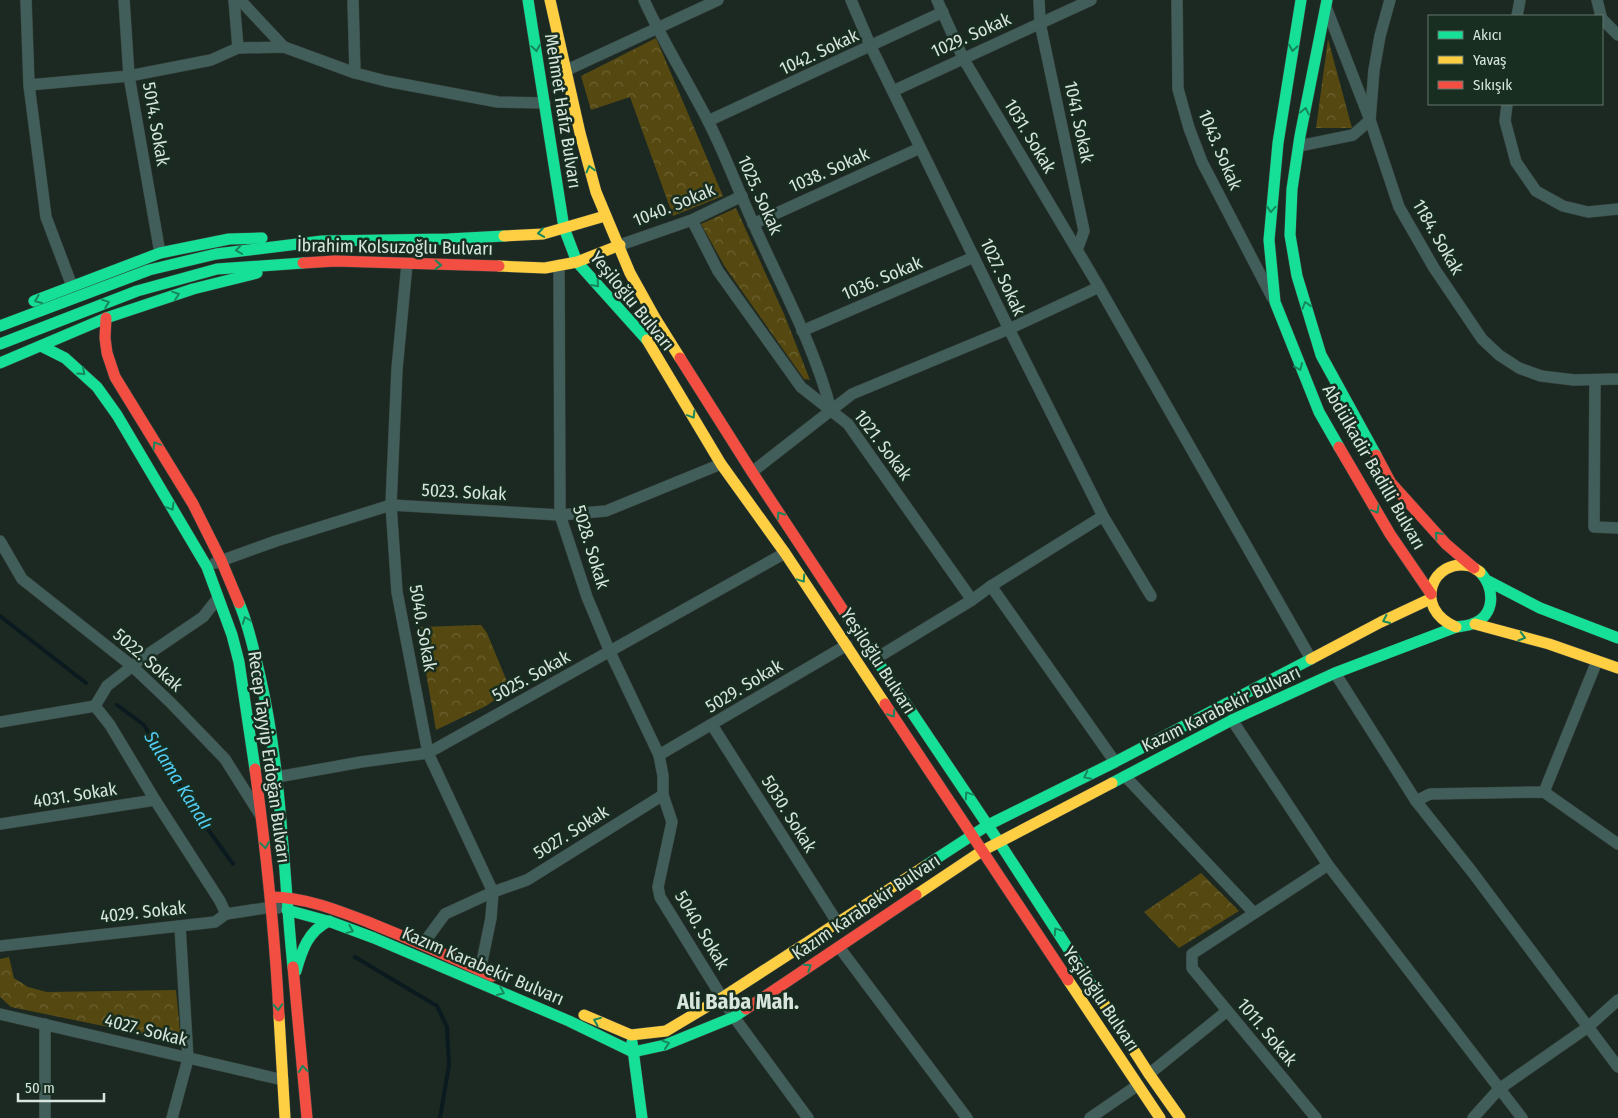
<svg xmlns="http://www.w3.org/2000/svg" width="1618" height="1118" font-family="'Fira Sans Condensed',sans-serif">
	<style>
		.forest { fill: url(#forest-crowns) }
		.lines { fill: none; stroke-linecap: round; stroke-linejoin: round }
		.stream { stroke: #0a1a1e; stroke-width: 4 }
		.street-casing { stroke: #3b4640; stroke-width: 12 }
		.fast-casing { stroke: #3b4640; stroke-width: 12 }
		.slow-casing { stroke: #3b4640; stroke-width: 12 }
		.jam-casing { stroke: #3b4640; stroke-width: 12 }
		.street { stroke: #415e5a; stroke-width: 11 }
		.fast { stroke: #16e098; stroke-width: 11 }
		.slow { stroke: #ffcf43; stroke-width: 11 }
		.jam { stroke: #f24e42; stroke-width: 11 }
		.oneway { stroke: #16875c }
		.labels { text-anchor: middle; stroke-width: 5; stroke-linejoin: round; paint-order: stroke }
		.street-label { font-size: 18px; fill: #d8e5dd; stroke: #172e21 }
		.water-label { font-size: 19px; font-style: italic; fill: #53cff8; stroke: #172e21 }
		.district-label { font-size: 22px; font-weight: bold; fill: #d8e5dd; stroke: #172e21 }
	</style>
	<defs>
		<pattern id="forest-crowns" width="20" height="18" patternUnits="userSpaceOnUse" patternTransform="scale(1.25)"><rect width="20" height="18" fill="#554810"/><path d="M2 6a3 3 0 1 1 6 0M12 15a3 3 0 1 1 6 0" fill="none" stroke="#6d6232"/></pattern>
	</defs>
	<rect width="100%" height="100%" fill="#1c2922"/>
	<!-- forest -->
	<g class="forest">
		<path d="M 656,38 L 723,196 L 673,216 L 630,97 L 591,110 L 581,76 Z"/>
		<path d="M 1328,39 L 1352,128 L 1316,128 Z"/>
		<path d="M 736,208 L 784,314 L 810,380 L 804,379 L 725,267 L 701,224 Z"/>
		<path d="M 481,625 L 487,633 L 510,689 L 486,706 L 436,730 L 418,627 Z"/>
		<path d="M 1201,873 L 1239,911 L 1179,948 L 1144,912 Z"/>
		<path d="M 9,957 L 14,978 L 28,987 L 47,992 L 176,990 L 181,1042 L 11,1007 L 0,997 L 0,959 Z"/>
	</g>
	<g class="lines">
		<!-- stream -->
		<g class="stream">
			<path d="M 0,616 L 86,683"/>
			<path d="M 117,705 L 144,725 L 197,814 L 233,864"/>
			<path d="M 355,957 L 437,1006 L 447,1027 L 449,1065 L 440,1118"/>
		</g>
		<defs>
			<g id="street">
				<path d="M 26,0 L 29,85 L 46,217 L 72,286"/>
				<path d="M 124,0 L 129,76 L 160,253"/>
				<path d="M 234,0 L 238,48"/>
				<path d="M 240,0 L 284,47"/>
				<path d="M 353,0 L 355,73"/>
				<path d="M 644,0 C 663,42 687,80 708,121 C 725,154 738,190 754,225 C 781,286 814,345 831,410"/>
				<path d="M 937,0 L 963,58 L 1099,287 L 1311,659"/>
				<path d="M 1039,0 L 1040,23 L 1084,231 L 1077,250"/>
				<path d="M 1177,0 L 1178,89 L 1189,128 L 1202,162 L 1272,297"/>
				<path d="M 1597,0 L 1601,16"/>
				<path d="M 1326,7 L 1370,120 L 1399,207 L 1434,268 L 1482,339 L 1499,355 L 1519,368 L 1541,376 L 1574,380 L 1618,379"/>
				<path d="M 1517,16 L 1520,0"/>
				<path d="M 1602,19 L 1618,35"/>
				<path d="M 567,70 L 718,0"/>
				<path d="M 29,85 L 129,76 L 211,60 L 238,48 L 284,47 L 355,73 L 386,81 L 498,102 L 545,103"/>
				<path d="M 893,91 L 1091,0"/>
				<path d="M 1507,104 L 1505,121 L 1516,162 L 1536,191 L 1563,206 L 1588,212 L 1618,209"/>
				<path d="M 708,121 L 943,12"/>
				<path d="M 1299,146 L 1353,135 L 1370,120 L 1374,70 L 1380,36 L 1390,0"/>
				<path d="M 692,220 L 718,271 L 801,387 L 848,424 L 972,600"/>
				<path d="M 753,224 L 920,148"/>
				<path d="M 620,245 L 692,220 L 742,196"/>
				<path d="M 407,264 L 397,369 L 391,505 L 397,592 L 428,753 L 493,892 L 491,918 L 479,976"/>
				<path d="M 559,265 L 560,515 L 587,597 L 610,652 L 659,755 L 663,776 L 663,795 L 672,822 L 658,887 L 660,897 L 734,1017 L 808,1118"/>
				<path d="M 1099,287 L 1009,329 L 1103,516 L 1151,596"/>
				<path d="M 802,331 L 974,257"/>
				<path d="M 1595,380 L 1594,527 L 1618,528"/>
				<path d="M 752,472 L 852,394 L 1009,329 L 871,47 L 851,0"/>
				<path d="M 0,541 L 22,579 L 132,666 L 171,703 L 225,759 L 259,813"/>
				<path d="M 215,563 L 276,541 L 391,505 L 560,515 L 606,511 L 721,464"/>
				<path d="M 991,586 L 1103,516"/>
				<path d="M 875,659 L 972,600 L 991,586 L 1115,762"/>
				<path d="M 1335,673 L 1416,801 L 1473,873 L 1618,1067"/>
				<path d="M 95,706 L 110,725 L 155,800 L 220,901 L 226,914"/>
				<path d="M 95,706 L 107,686 L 144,657 L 203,617 L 218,598"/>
				<path d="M 1232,720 L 1328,865 L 1522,1118"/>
				<path d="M 0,722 L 95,706"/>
				<path d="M 712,725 L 837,922"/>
				<path d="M 659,755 L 847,645"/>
				<path d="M 1125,776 L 1254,913"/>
				<path d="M 277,777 L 361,762 L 428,753 L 785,553"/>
				<path d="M 1544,792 L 1597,661"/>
				<path d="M 1416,801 L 1430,794 L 1544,792 L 1618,844"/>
				<path d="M 0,824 L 155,800"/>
				<path d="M 423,944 L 445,914 L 493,892 L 527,880 L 663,795"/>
				<path d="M 0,946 L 215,922 L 226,914 L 272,907 L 278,908"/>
				<path d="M 839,947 L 967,1118"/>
				<path d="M 0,1014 L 283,1080"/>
				<path d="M 1149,1074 L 1227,1011"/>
				<path d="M 45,1118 L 45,1024"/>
				<path d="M 172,1118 L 188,1059 L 180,926"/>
				<path d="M 1090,1118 L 1138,1085"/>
				<path d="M 1316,1118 L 1192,968 L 1192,954 L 1328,865"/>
				<path d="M 1473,1118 L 1499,1089 L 1588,1027 L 1618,1000"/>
			</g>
			<g id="fast">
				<path d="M 528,0 L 564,228 L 577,262 L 647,340"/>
				<path d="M 1301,0 L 1278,143 L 1269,240 L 1275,302 L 1319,412 L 1339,447"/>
				<path d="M 1327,0 L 1300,136 L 1292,189 L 1290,235 L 1297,276 L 1321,355 L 1376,455"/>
				<path d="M 34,301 L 160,253 L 229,239 L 262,238"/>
				<path d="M 0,326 L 149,270 L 216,254 L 322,241 L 448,239 L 504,236"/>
				<path d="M 0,344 L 137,291 L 217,269 L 303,263"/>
				<path d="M 41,346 L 65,358 L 97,387 L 117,415 L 207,567 L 232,635 L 239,662 L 255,769"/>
				<path d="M 0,363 L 106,318 L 193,289 L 257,273"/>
				<path d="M 1488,581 L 1540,608 L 1618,638"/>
				<path d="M 239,603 C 249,626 254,651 260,676 C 282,771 283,870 293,967"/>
				<path d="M 843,610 L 999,842 L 1104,1004"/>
				<path d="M 1112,783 L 1232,720 L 1335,673 L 1456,627 C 1461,626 1467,626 1472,624 C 1496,616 1495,588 1480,572"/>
				<path d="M 925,866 L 988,825 L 1115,762 L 1311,659"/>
				<path d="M 287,910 L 331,922 L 374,938 L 569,1021 L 633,1052 L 665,1045 L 734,1017 L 746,1009"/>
				<path d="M 296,971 C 302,950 308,931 329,921"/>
				<path d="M 632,1042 L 642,1118"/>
			</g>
			<g id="slow">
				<path d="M 550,0 L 580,133 L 596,192 L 630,273 L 655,318 L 680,358"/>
				<path d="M 504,236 L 543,234 L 605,216"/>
				<path d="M 499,266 L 545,268 L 577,262 L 620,245"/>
				<path d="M 647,340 L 721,464 L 785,553 L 885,704"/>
				<path d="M 1475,624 L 1549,644 L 1618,668"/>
				<path d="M 1456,627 C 1411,608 1433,557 1470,566 C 1473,567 1477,570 1480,572"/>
				<path d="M 1311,659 L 1381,622 L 1430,599"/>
				<path d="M 916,895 L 982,851 L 1112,783"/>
				<path d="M 1068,980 L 1160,1118"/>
				<path d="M 1104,1004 L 1149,1074 L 1180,1118"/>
				<path d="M 584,1015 L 631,1035 L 666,1031 L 723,997 L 925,866"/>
				<path d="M 279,1016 L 285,1118"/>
			</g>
			<g id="jam">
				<path d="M 303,263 L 335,261 L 499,266"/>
				<path d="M 106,318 L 105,338 L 107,353 L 115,377 L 193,504 L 221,560 L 239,603"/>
				<path d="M 680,358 L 752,472 L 843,610"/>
				<path d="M 1339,447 L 1390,534 L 1431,594"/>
				<path d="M 1376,455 L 1391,483 L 1446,544 L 1474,568"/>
				<path d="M 885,704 L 1068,980"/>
				<path d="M 255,769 C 266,851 275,933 279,1016"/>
				<path d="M 271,897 C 304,897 337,910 368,922 C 410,939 451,957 492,976"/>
				<path d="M 293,967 L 307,1118"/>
				<path d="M 746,1009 L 916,895"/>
			</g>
		</defs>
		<!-- street casing -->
		<use href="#street" class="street-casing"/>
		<!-- fast casing -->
		<use href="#fast" class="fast-casing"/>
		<!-- slow casing -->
		<use href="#slow" class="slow-casing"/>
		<!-- jam casing -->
		<use href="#jam" class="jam-casing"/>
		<!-- street -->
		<use href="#street" class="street"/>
		<!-- fast -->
		<use href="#fast" class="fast"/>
		<!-- slow -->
		<use href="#slow" class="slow"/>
		<!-- jam -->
		<use href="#jam" class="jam"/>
	</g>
	<!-- one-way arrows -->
	<defs><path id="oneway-chevron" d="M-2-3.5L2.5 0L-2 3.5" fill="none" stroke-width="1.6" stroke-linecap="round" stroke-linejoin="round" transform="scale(1.25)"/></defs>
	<g class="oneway">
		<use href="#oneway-chevron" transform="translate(536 48) rotate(81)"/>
		<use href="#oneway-chevron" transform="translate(1293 48) rotate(99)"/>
		<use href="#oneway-chevron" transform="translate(1305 111) rotate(-78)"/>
		<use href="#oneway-chevron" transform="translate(590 169) rotate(-105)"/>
		<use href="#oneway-chevron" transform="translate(1271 209) rotate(94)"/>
		<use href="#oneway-chevron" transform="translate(541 233) rotate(172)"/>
		<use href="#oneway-chevron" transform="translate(239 250) rotate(172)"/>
		<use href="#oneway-chevron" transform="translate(438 265) rotate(2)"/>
		<use href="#oneway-chevron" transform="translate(596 284) rotate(48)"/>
		<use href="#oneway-chevron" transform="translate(176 295) rotate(-19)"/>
		<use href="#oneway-chevron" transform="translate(38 300) rotate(157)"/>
		<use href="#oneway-chevron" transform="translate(106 303) rotate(-21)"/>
		<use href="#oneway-chevron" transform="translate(1306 305) rotate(-107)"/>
		<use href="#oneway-chevron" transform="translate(1299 367) rotate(67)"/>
		<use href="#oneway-chevron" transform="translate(82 372) rotate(42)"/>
		<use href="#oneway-chevron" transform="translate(692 415) rotate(59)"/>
		<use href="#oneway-chevron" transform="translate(156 445) rotate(-121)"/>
		<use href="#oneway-chevron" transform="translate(171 507) rotate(59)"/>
		<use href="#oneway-chevron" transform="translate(1376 510) rotate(59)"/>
		<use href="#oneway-chevron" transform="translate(780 515) rotate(-123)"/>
		<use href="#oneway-chevron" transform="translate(1438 535) rotate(-132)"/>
		<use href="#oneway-chevron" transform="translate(802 579) rotate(56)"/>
		<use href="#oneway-chevron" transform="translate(246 620) rotate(-111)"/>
		<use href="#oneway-chevron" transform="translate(1386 620) rotate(155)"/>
		<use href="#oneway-chevron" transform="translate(1522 637) rotate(16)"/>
		<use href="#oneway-chevron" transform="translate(892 714) rotate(57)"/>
		<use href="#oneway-chevron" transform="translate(1087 776) rotate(154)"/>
		<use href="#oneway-chevron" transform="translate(968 795) rotate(-124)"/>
		<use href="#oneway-chevron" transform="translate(265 845) rotate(82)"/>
		<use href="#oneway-chevron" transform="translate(350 930) rotate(22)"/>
		<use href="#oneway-chevron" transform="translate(1057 931) rotate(-123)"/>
		<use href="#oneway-chevron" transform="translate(808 967) rotate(-33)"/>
		<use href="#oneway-chevron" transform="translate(501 992) rotate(23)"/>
		<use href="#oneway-chevron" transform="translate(278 1007) rotate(87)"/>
		<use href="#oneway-chevron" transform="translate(597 1021) rotate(-158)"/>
		<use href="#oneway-chevron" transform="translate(666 1044) rotate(-18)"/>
		<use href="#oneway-chevron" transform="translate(303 1069) rotate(-95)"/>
	</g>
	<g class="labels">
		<!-- street labels -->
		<g class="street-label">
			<text transform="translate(971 35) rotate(-24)" y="6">1029. Sokak</text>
			<text transform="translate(819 52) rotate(-25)" y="6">1042. Sokak</text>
			<text transform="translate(563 111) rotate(81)" y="6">Mehmet Hafız Bulvarı</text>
			<text transform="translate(1079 122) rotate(78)" y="6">1041. Sokak</text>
			<text transform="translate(156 124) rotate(80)" y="6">5014. Sokak</text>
			<text transform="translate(1030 136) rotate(59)" y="6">1031. Sokak</text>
			<text transform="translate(1220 150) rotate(67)" y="6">1043. Sokak</text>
			<text transform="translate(829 170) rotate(-24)" y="6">1038. Sokak</text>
			<text transform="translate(760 195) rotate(66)" y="6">1025. Sokak</text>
			<text transform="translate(674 205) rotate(-22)" y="6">1040. Sokak</text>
			<text transform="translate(1438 237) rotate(60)" y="6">1184. Sokak</text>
			<text transform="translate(395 247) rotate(1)" y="6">İbrahim Kolsuzoğlu Bulvarı</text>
			<text transform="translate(1003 277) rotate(65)" y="6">1027. Sokak</text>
			<text transform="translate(882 278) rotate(-23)" y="6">1036. Sokak</text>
			<text transform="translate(632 301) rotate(51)" y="6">Yeşiloğlu Bulvarı</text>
			<text transform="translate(883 445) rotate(53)" y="6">1021. Sokak</text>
			<text transform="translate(1374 467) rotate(60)" y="6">Abdülkadir Badilli Bulvarı</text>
			<text transform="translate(464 492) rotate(3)" y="6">5023. Sokak</text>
			<text transform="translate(591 547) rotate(73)" y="6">5028. Sokak</text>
			<text transform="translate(423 628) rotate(80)" y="6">5040. Sokak</text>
			<text transform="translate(148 660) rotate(41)" y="6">5022. Sokak</text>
			<text transform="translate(878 661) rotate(57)" y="6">Yeşiloğlu Bulvarı</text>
			<text transform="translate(531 676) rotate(-29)" y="6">5025. Sokak</text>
			<text transform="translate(744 686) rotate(-31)" y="6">5029. Sokak</text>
			<text transform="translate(1221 709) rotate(-26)" y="6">Kazım Karabekir Bulvarı</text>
			<text transform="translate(269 757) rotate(82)" y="6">Recep Tayyip Erdoğan Bulvarı</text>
			<text transform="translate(75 795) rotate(-9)" y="6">4031. Sokak</text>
			<text transform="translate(789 814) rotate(58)" y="6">5030. Sokak</text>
			<text transform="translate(571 832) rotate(-32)" y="6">5027. Sokak</text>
			<text transform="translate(866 907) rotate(-34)" y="6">Kazım Karabekir Bulvarı</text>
			<text transform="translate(143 912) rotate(-6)" y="6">4029. Sokak</text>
			<text transform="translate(702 930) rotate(59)" y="6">5040. Sokak</text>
			<text transform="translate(483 966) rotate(23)" y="6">Kazım Karabekir Bulvarı</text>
			<text transform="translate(1101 999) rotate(56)" y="6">Yeşiloğlu Bulvarı</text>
			<text transform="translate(146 1030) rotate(14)" y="6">4027. Sokak</text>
			<text transform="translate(1267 1032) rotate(50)" y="6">1011. Sokak</text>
		</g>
		<!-- water labels -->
		<g class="water-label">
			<text transform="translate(179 780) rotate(58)" y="7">Sulama Kanalı</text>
		</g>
		<!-- district labels -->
		<g class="district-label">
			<text x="738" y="1009">Ali Baba Mah.</text>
		</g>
	</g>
	<!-- legend -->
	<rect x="1428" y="15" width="175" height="90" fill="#172e21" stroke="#64776c"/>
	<rect x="1438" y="31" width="25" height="8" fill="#16e098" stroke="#64776c"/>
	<text x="1473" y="40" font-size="15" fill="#d8e5dd">Akıcı</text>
	<rect x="1438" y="56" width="25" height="8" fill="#ffcf43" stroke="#64776c"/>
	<text x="1473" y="65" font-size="15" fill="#d8e5dd">Yavaş</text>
	<rect x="1438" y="81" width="25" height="8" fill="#f24e42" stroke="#64776c"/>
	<text x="1473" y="90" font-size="15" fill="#d8e5dd">Sıkışık</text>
	<!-- scale -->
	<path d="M18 1093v8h86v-8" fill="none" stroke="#d8e5dd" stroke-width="2.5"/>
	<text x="25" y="1093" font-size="15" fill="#d8e5dd" stroke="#172e21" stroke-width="4" paint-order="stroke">50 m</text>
</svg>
